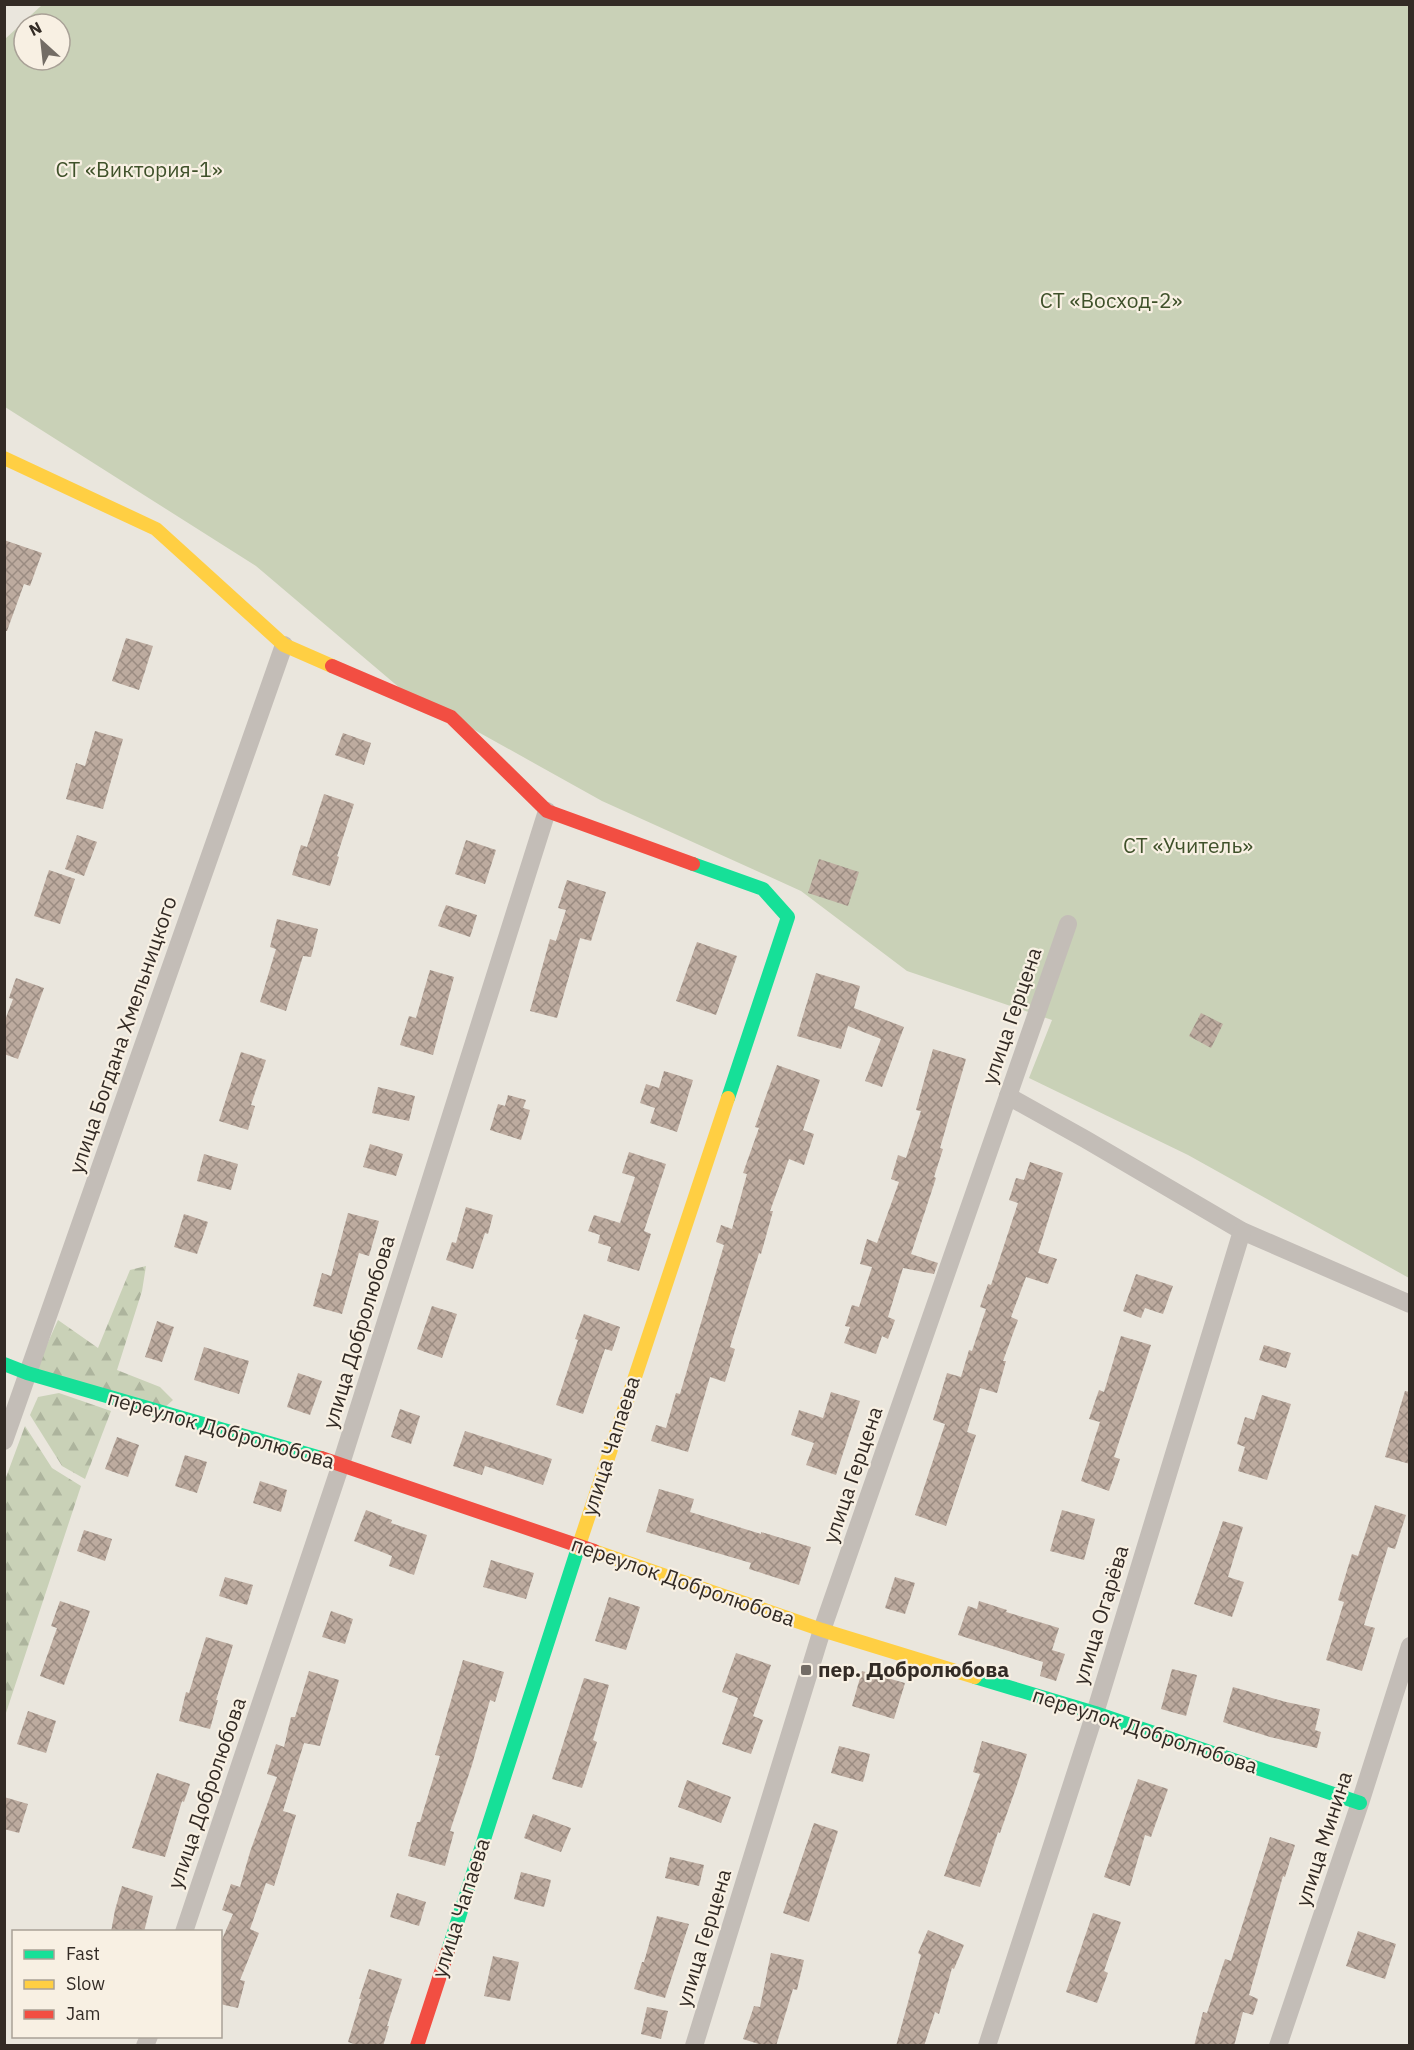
<svg xmlns="http://www.w3.org/2000/svg" width="1414" height="2050" font-family="'IBM Plex Sans',sans-serif">
	<style>
		.forest { fill: url(#forest-firs) }
		.garden { fill: #c9d1b7; fill-rule: evenodd }
		.building { fill: url(#building-cross-hatch) }
		.lines { fill: none; stroke-linecap: round; stroke-linejoin: round }
		.street { stroke: #c3bdb7; stroke-width: 18 }
		.fast { stroke: #16e098; stroke-width: 14 }
		.slow { stroke: #ffcf43; stroke-width: 14 }
		.jam { stroke: #f24e42; stroke-width: 14 }
		.poi-dot { fill: #736c65; stroke: #f8f0e3; stroke-width: 2 }
		.labels { text-anchor: middle; stroke-width: 4.5; stroke-linejoin: round; paint-order: stroke }
		.park-label { font-size: 21px; fill: #3f512a; stroke: #f8f0e3 }
		.street-label { font-size: 21px; fill: #332b25; stroke: #f8f0e3 }
		.poi-label { font-size: 21px; font-weight: bold; fill: #332b25; stroke: #f8f0e3; text-anchor: start }
	</style>
	<defs>
		<pattern id="forest-firs" width="22" height="20" patternUnits="userSpaceOnUse" patternTransform="scale(1.5)"><rect width="22" height="20" fill="#c9d1b7"/><path d="M5 1l3.5 6h-7zM16 11l3.5 6h-7z" fill="#adb49d"/></pattern>
		<pattern id="building-cross-hatch" width="8" height="8" patternUnits="userSpaceOnUse" patternTransform="scale(1.5)"><rect width="8" height="8" fill="#bdab9f"/><path d="M0 0l8 8M0 8l8-8" fill="none" stroke="#9a8b81"/></pattern>
	</defs>
	<rect width="100%" height="100%" fill="#eae6dd"/>
	<!-- forest -->
	<g class="forest">
		<path d="M 146,1266 L 142,1291 L 117,1370 L 160,1387 L 173,1400 L 163,1409 L 36,1369 L 58,1320 L 98,1348 L 130,1270 Z"/>
		<path d="M 59,1393 L 111,1411 L 85,1479 L 62,1466 L 30,1415 L 38,1397 Z"/>
		<path d="M 25,1426 L 52,1468 L 81,1486 L 5,1716 L 5,1480 Z"/>
	</g>
	<!-- garden -->
	<path class="garden" d="M 42,5 L 1409,5 L 1409,1278 L 1188,1155 L 1029,1078 L 1052,1020 L 907,971 L 801,891 L 602,801 L 401,689 L 256,566 L 5,407 L 5,39 ZM 24,24 L 60,24 L 60,60 L 24,60 Z"/>
	<!-- building -->
	<g class="building">
		<path d="M 4,540 L 42,553 L 30,586 L 24,584 L 7,631 L 4,631 Z"/>
		<path d="M 126,638 L 153,646 L 139,690 L 112,681 Z"/>
		<path d="M 95,731 L 123,739 L 103,809 L 66,799 L 76,763 L 85,766 Z"/>
		<path d="M 343,733 L 371,743 L 364,765 L 335,755 Z"/>
		<path d="M 324,794 L 354,804 L 337,856 L 339,857 L 330,886 L 292,875 L 301,845 L 307,847 Z"/>
		<path d="M 77,835 L 97,842 L 84,876 L 65,869 Z"/>
		<path d="M 466,840 L 496,850 L 485,884 L 455,874 Z"/>
		<path d="M 819,859 L 859,872 L 848,906 L 808,893 Z"/>
		<path d="M 49,870 L 75,879 L 60,924 L 34,916 Z"/>
		<path d="M 567,880 L 606,892 L 591,941 L 580,938 L 557,1018 L 530,1011 L 550,939 L 556,941 L 566,910 L 558,908 Z"/>
		<path d="M 446,905 L 477,915 L 470,937 L 438,926 Z"/>
		<path d="M 277,919 L 318,929 L 311,957 L 303,956 L 286,1011 L 260,1002 L 276,949 L 270,947 Z"/>
		<path d="M 697,942 L 737,956 L 716,1015 L 676,1001 Z"/>
		<path d="M 430,970 L 454,977 L 433,1055 L 400,1045 L 409,1016 L 416,1018 Z"/>
		<path d="M 816,973 L 860,986 L 854,1008 L 904,1027 L 882,1087 L 865,1081 L 881,1039 L 848,1026 L 841,1049 L 797,1036 Z"/>
		<path d="M 16,978 L 44,988 L 18,1059 L 4,1054 L 4,1023 L 13,999 L 9,998 Z"/>
		<path d="M 1201,1013 L 1223,1024 L 1211,1048 L 1189,1036 Z"/>
		<path d="M 933,1049 L 966,1059 L 940,1148 L 943,1149 L 934,1177 L 936,1178 L 911,1254 L 938,1263 L 934,1274 L 903,1268 L 888,1317 L 895,1320 L 888,1339 L 882,1336 L 876,1354 L 844,1343 L 850,1327 L 845,1326 L 852,1305 L 859,1307 L 872,1267 L 860,1264 L 867,1239 L 877,1243 L 899,1182 L 891,1179 L 898,1155 L 906,1158 L 921,1111 L 916,1110 Z"/>
		<path d="M 241,1052 L 266,1060 L 251,1105 L 255,1106 L 248,1130 L 219,1121 Z"/>
		<path d="M 777,1065 L 820,1080 L 803,1130 L 814,1134 L 804,1165 L 789,1159 L 770,1211 L 773,1211 L 761,1254 L 759,1253 L 730,1347 L 735,1349 L 725,1382 L 710,1377 L 688,1452 L 651,1441 L 656,1425 L 666,1428 L 676,1393 L 680,1394 L 724,1245 L 716,1242 L 721,1225 L 732,1229 L 747,1174 L 743,1173 L 759,1128 L 755,1127 Z"/>
		<path d="M 664,1071 L 693,1080 L 677,1132 L 650,1123 L 655,1108 L 640,1103 L 646,1084 L 659,1088 Z"/>
		<path d="M 378,1087 L 415,1096 L 409,1121 L 372,1113 Z"/>
		<path d="M 508,1095 L 526,1100 L 523,1108 L 530,1110 L 521,1140 L 490,1130 L 498,1104 L 505,1106 Z"/>
		<path d="M 370,1144 L 403,1154 L 396,1176 L 363,1167 Z"/>
		<path d="M 629,1152 L 666,1164 L 644,1231 L 651,1234 L 639,1271 L 607,1261 L 611,1247 L 598,1243 L 600,1235 L 588,1231 L 594,1215 L 620,1223 L 635,1177 L 622,1173 Z"/>
		<path d="M 204,1154 L 238,1164 L 231,1190 L 197,1181 Z"/>
		<path d="M 1030,1162 L 1063,1173 L 1038,1253 L 1057,1259 L 1048,1284 L 1026,1277 L 1011,1317 L 1018,1320 L 1003,1361 L 1006,1361 L 997,1393 L 980,1388 L 967,1432 L 976,1435 L 946,1526 L 915,1515 L 945,1424 L 933,1420 L 947,1373 L 961,1377 L 969,1350 L 972,1351 L 986,1309 L 980,1307 L 988,1284 L 991,1285 L 1018,1203 L 1009,1200 L 1016,1178 L 1024,1180 Z"/>
		<path d="M 466,1207 L 493,1215 L 488,1234 L 485,1233 L 473,1269 L 446,1260 L 452,1242 L 456,1243 Z"/>
		<path d="M 348,1213 L 379,1221 L 369,1256 L 359,1253 L 342,1314 L 313,1306 L 322,1273 L 331,1276 Z"/>
		<path d="M 184,1214 L 208,1222 L 197,1254 L 174,1247 Z"/>
		<path d="M 1136,1274 L 1173,1286 L 1163,1314 L 1145,1308 L 1141,1318 L 1123,1311 Z"/>
		<path d="M 432,1306 L 457,1314 L 442,1358 L 417,1349 Z"/>
		<path d="M 584,1314 L 620,1327 L 612,1351 L 605,1349 L 583,1414 L 556,1405 L 578,1340 L 575,1339 Z"/>
		<path d="M 157,1321 L 174,1327 L 162,1362 L 145,1357 Z"/>
		<path d="M 1121,1336 L 1151,1345 L 1114,1457 L 1120,1459 L 1109,1491 L 1081,1481 L 1100,1422 L 1089,1419 L 1099,1390 L 1104,1392 Z"/>
		<path d="M 1264,1345 L 1291,1353 L 1286,1368 L 1259,1360 Z"/>
		<path d="M 204,1347 L 249,1361 L 239,1394 L 194,1380 Z"/>
		<path d="M 298,1373 L 322,1381 L 310,1415 L 287,1407 Z"/>
		<path d="M 1405,1391 L 1410,1392 L 1410,1464 L 1385,1457 Z"/>
		<path d="M 831,1392 L 860,1401 L 836,1475 L 806,1465 L 814,1443 L 791,1435 L 799,1410 L 823,1418 Z"/>
		<path d="M 1262,1395 L 1291,1404 L 1267,1480 L 1238,1471 L 1245,1447 L 1237,1444 L 1245,1417 L 1254,1420 Z"/>
		<path d="M 400,1409 L 420,1416 L 411,1444 L 391,1437 Z"/>
		<path d="M 465,1431 L 552,1459 L 543,1485 L 485,1466 L 482,1475 L 453,1466 Z"/>
		<path d="M 117,1437 L 139,1445 L 128,1477 L 105,1469 Z"/>
		<path d="M 185,1455 L 207,1462 L 197,1493 L 175,1486 Z"/>
		<path d="M 260,1481 L 287,1490 L 281,1512 L 253,1503 Z"/>
		<path d="M 659,1489 L 694,1499 L 690,1512 L 761,1534 L 761,1532 L 811,1547 L 799,1585 L 749,1569 L 751,1563 L 646,1532 Z"/>
		<path d="M 1375,1505 L 1406,1515 L 1395,1549 L 1388,1547 L 1364,1625 L 1375,1628 L 1362,1671 L 1326,1660 L 1344,1602 L 1338,1600 L 1352,1554 L 1358,1556 Z"/>
		<path d="M 366,1510 L 392,1520 L 391,1523 L 427,1535 L 414,1575 L 389,1566 L 392,1556 L 354,1541 Z"/>
		<path d="M 1062,1510 L 1095,1519 L 1084,1560 L 1050,1551 Z"/>
		<path d="M 1223,1521 L 1243,1527 L 1228,1577 L 1244,1582 L 1232,1617 L 1194,1604 Z"/>
		<path d="M 84,1530 L 112,1539 L 105,1561 L 77,1551 Z"/>
		<path d="M 491,1560 L 534,1573 L 526,1599 L 483,1587 Z"/>
		<path d="M 225,1577 L 253,1585 L 247,1605 L 219,1596 Z"/>
		<path d="M 895,1577 L 915,1583 L 905,1614 L 885,1608 Z"/>
		<path d="M 609,1597 L 640,1607 L 626,1650 L 595,1641 Z"/>
		<path d="M 60,1601 L 90,1611 L 64,1685 L 40,1676 L 57,1628 L 51,1626 Z"/>
		<path d="M 979,1601 L 1007,1610 L 1006,1612 L 1059,1628 L 1052,1650 L 1065,1654 L 1056,1681 L 1040,1676 L 1043,1662 L 958,1635 L 968,1606 L 977,1609 Z"/>
		<path d="M 331,1611 L 353,1619 L 345,1644 L 322,1637 Z"/>
		<path d="M 206,1637 L 233,1645 L 216,1700 L 218,1700 L 210,1729 L 179,1721 L 186,1692 L 189,1693 Z"/>
		<path d="M 736,1653 L 771,1665 L 753,1716 L 763,1720 L 751,1754 L 722,1744 L 738,1698 L 722,1692 Z"/>
		<path d="M 463,1660 L 504,1672 L 495,1702 L 490,1700 L 472,1765 L 450,1831 L 454,1832 L 445,1866 L 408,1856 L 417,1822 L 420,1822 L 440,1756 L 435,1755 Z"/>
		<path d="M 1172,1669 L 1197,1675 L 1186,1716 L 1161,1709 Z"/>
		<path d="M 309,1671 L 339,1680 L 320,1746 L 304,1743 L 283,1811 L 296,1815 L 274,1886 L 266,1883 L 250,1929 L 259,1933 L 240,1980 L 245,1981 L 238,2008 L 220,2004 L 220,1944 L 233,1914 L 222,1910 L 231,1884 L 240,1887 L 250,1852 L 277,1777 L 267,1774 L 276,1744 L 284,1747 L 291,1717 L 295,1717 Z"/>
		<path d="M 862,1671 L 905,1683 L 894,1719 L 852,1706 Z"/>
		<path d="M 584,1678 L 609,1685 L 593,1740 L 597,1742 L 582,1788 L 552,1779 Z"/>
		<path d="M 1233,1687 L 1286,1702 L 1320,1709 L 1315,1730 L 1321,1732 L 1317,1748 L 1270,1737 L 1223,1722 Z"/>
		<path d="M 28,1711 L 56,1721 L 46,1753 L 17,1744 Z"/>
		<path d="M 982,1741 L 1027,1754 L 1017,1785 L 1000,1833 L 998,1832 L 980,1887 L 944,1876 L 980,1774 L 973,1772 Z"/>
		<path d="M 839,1746 L 870,1754 L 863,1782 L 831,1773 Z"/>
		<path d="M 157,1773 L 190,1784 L 184,1802 L 182,1801 L 165,1857 L 132,1848 Z"/>
		<path d="M 1138,1779 L 1168,1789 L 1151,1837 L 1145,1835 L 1130,1886 L 1104,1877 Z"/>
		<path d="M 687,1780 L 731,1797 L 721,1823 L 678,1807 Z"/>
		<path d="M 4,1797 L 28,1804 L 19,1833 L 4,1829 Z"/>
		<path d="M 533,1814 L 571,1828 L 561,1852 L 524,1838 Z"/>
		<path d="M 814,1823 L 838,1831 L 809,1922 L 783,1913 Z"/>
		<path d="M 1270,1837 L 1295,1845 L 1285,1877 L 1283,1876 L 1249,1995 L 1258,1999 L 1253,2015 L 1243,2012 L 1234,2046 L 1194,2046 L 1203,2012 L 1207,2013 L 1225,1959 L 1231,1961 Z"/>
		<path d="M 670,1857 L 704,1865 L 699,1886 L 665,1878 Z"/>
		<path d="M 521,1872 L 551,1880 L 544,1907 L 514,1899 Z"/>
		<path d="M 122,1886 L 153,1896 L 144,1932 L 111,1932 L 115,1910 Z"/>
		<path d="M 397,1893 L 426,1902 L 419,1926 L 390,1917 Z"/>
		<path d="M 1093,1913 L 1121,1922 L 1104,1971 L 1108,1973 L 1097,2003 L 1066,1992 Z"/>
		<path d="M 657,1916 L 689,1924 L 665,1998 L 634,1989 L 642,1962 L 644,1962 Z"/>
		<path d="M 928,1930 L 964,1945 L 954,1969 L 952,1968 L 939,2014 L 935,2012 L 924,2046 L 896,2046 L 921,1955 L 918,1953 Z"/>
		<path d="M 1358,1931 L 1396,1944 L 1385,1979 L 1346,1966 Z"/>
		<path d="M 771,1953 L 804,1960 L 797,1990 L 793,1989 L 776,2046 L 765,2046 L 743,2039 L 754,2006 L 760,2007 Z"/>
		<path d="M 493,1956 L 519,1962 L 510,2001 L 484,1996 Z"/>
		<path d="M 369,1969 L 402,1979 L 387,2026 L 389,2026 L 383,2046 L 360,2046 L 348,2042 L 361,1999 L 359,1999 Z"/>
		<path d="M 647,2007 L 668,2011 L 661,2039 L 641,2034 Z"/>
	</g>
	<g class="lines">
		<!-- street -->
		<g class="street">
			<path d="M 1008,1096 L 1085,1139 L 1242,1231 L 1410,1304"/>
			<path d="M 4,1441 L 284,645"/>
			<path d="M 184,1932 L 341,1464 L 547,811"/>
			<path d="M 145,2046 L 149,2036"/>
			<path d="M 694,2046 L 822,1630 L 1068,924"/>
			<path d="M 987,2046 L 1095,1713 L 1242,1231"/>
			<path d="M 1278,2046 L 1360,1803 L 1410,1646"/>
		</g>
		<!-- fast -->
		<g class="fast">
			<path d="M 693,864 L 763,889 L 788,917 L 728,1098"/>
			<path d="M 4,1364 L 27,1373 L 321,1458"/>
			<path d="M 975,1677 L 1095,1713 L 1360,1803"/>
			<path d="M 448,1951 L 578,1548"/>
		</g>
		<!-- slow -->
		<g class="slow">
			<path d="M 4,458 L 156,529 L 284,645 L 332,666"/>
			<path d="M 578,1548 L 728,1098"/>
			<path d="M 594,1551 L 822,1630 L 975,1677"/>
		</g>
		<!-- jam -->
		<g class="jam">
			<path d="M 332,666 L 451,717 L 547,811 L 693,864"/>
			<path d="M 321,1458 L 594,1551"/>
			<path d="M 417,2046 L 448,1951"/>
		</g>
	</g>
	<!-- markers -->
	<rect class="poi-dot" x="800" y="1664" width="12" height="12" rx="3"/>
	<g class="labels">
		<!-- park labels -->
		<g class="park-label">
			<text x="139" y="177">СТ «Виктория-1»</text>
			<text x="1111" y="308">СТ «Восход-2»</text>
			<text x="1188" y="853">СТ «Учитель»</text>
		</g>
		<!-- street labels -->
		<g class="street-label">
			<text transform="translate(1012 1016) rotate(-71)" y="7">улица Герцена</text>
			<text transform="translate(123 1035) rotate(-71)" y="7">улица Богдана Хмельницкого</text>
			<text transform="translate(359 1332) rotate(-73)" y="7">улица Добролюбова</text>
			<text transform="translate(221 1430) rotate(16)" y="7">переулок Добролюбова</text>
			<text transform="translate(611 1446) rotate(-72)" y="7">улица Чапаева</text>
			<text transform="translate(853 1475) rotate(-71)" y="7">улица Герцена</text>
			<text transform="translate(683 1582) rotate(19)" y="7">переулок Добролюбова</text>
			<text transform="translate(1101 1615) rotate(-73)" y="7">улица Огарёва</text>
			<text transform="translate(1145 1731) rotate(18)" y="7">переулок Добролюбова</text>
			<text transform="translate(207 1793) rotate(-71)" y="7">улица Добролюбова</text>
			<text transform="translate(1324 1839) rotate(-72)" y="7">улица Минина</text>
			<text transform="translate(461 1908) rotate(-72)" y="7">улица Чапаева</text>
			<text transform="translate(704 1938) rotate(-73)" y="7">улица Герцена</text>
		</g>
		<!-- poi labels -->
		<g class="poi-label">
			<text x="818" y="1677">пер. Добролюбова</text>
		</g>
	</g>
	<!-- border -->
	<rect width="1414" height="2050" fill="none" stroke="#332b25" stroke-width="12"/>
	<!-- legend -->
	<rect x="12" y="1930" width="210" height="108" fill="#f8f0e3" stroke="#a9a197" stroke-width="1.5"/>
	<rect x="24" y="1950" width="30" height="9" fill="#16e098" stroke="#a9a197" stroke-width="1.5"/>
	<text x="66" y="1960" font-size="18" fill="#332b25">Fast</text>
	<rect x="24" y="1980" width="30" height="9" fill="#ffcf43" stroke="#a9a197" stroke-width="1.5"/>
	<text x="66" y="1990" font-size="18" fill="#332b25">Slow</text>
	<rect x="24" y="2010" width="30" height="9" fill="#f24e42" stroke="#a9a197" stroke-width="1.5"/>
	<text x="66" y="2020" font-size="18" fill="#332b25">Jam</text>
	<!-- north arrow -->
	<g transform="translate(42 42) rotate(333)"><circle r="28" fill="#f8f0e3" stroke="#a9a197" stroke-width="1.5"/>
	<path d="M0-4.5L10 22L0 15L-10 22Z" fill="#736c65"/>
	<text y="-9" font-size="16" font-weight="bold" text-anchor="middle" fill="#332b25">N</text>
	</g>
</svg>
